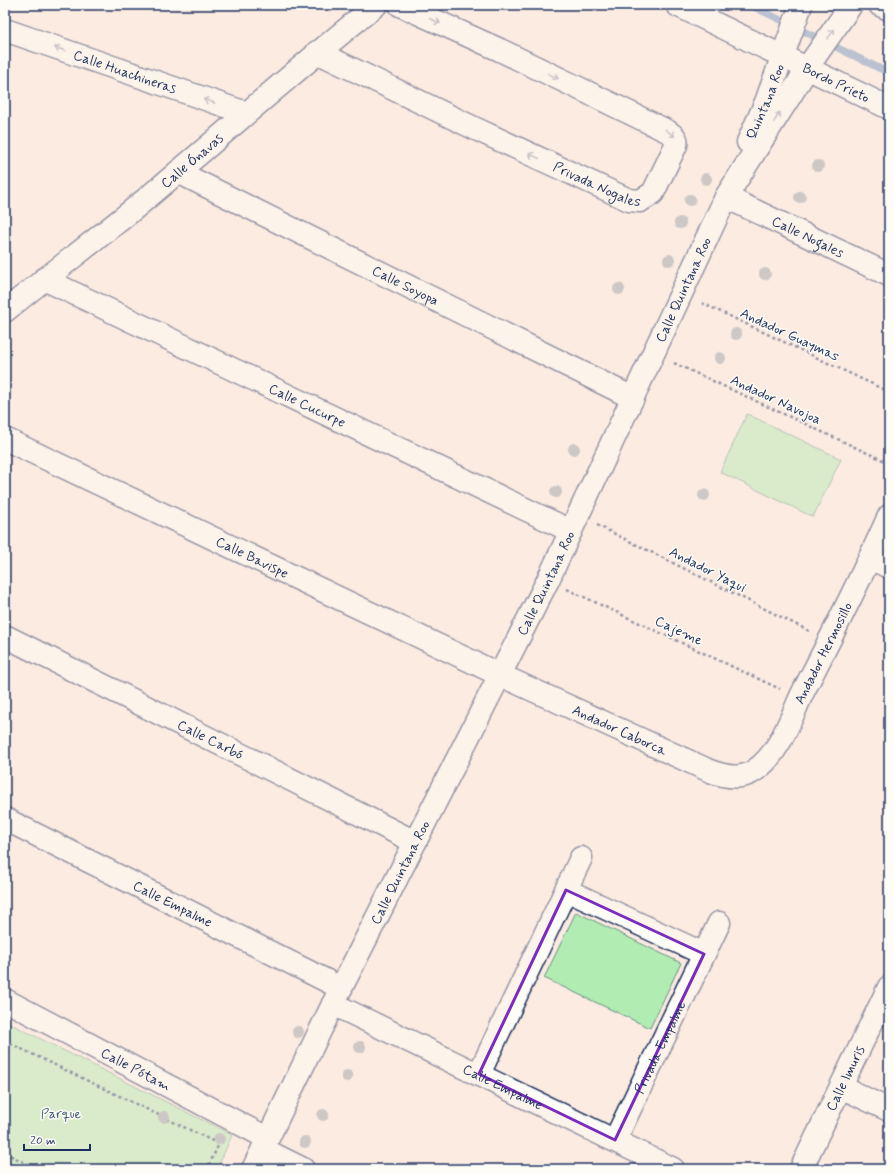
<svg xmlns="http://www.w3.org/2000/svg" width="894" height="1174" font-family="Mynerve,sans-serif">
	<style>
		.park { fill: #b1ecb2; stroke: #668e88 }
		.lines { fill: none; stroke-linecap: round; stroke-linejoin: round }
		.stream { stroke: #6b8ebc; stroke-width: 7 }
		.street-casing { stroke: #1b2f5e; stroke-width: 25 }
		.secondary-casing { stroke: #1b2f5e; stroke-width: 25 }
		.path { stroke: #1b2f5e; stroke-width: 2.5; stroke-dasharray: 3 3; stroke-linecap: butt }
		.street { stroke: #fdfcf7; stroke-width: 22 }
		.secondary { stroke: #fdfcf7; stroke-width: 22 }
		.tree { fill: #959da4 }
		.oneway { stroke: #8c96aa }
		.marked { fill: none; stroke: #7b2cbf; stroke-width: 3; stroke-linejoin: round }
		.labels { text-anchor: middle; stroke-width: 3; stroke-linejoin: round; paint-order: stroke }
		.street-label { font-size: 14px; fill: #1b2f5e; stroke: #fdfcf7 }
		.park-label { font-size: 14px; fill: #405e73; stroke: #fdfcf7 }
	</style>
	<rect width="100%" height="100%" fill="#fcebe0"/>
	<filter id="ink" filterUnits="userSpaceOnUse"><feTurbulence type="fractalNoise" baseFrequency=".025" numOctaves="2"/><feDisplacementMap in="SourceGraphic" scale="8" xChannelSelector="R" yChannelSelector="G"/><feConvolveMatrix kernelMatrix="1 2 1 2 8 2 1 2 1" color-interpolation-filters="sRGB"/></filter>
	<g filter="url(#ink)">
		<!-- park -->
		<g class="park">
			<path d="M 747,414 L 841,459 L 813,517 L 720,472 Z"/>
			<path d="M 576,912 L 681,963 L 650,1028 L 544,978 Z"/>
			<path d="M 5,1021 L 232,1135 L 217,1169 L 9,1169 L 5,1167 Z"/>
		</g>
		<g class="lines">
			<!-- stream -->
			<path class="stream" d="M 750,5 L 889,73"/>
			<defs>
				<g id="street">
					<path id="s1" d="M 677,5 L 889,108"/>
					<path d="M 880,5 L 889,9"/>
					<path id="s2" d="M 5,30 L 246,113"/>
					<path id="s3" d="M 317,52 L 476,129 L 629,200 L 640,201 L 653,193 L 676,145 C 678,138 673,135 667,131 L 500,50 L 400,5"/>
					<path id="s4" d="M 178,172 L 633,398"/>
					<path id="s5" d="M 726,197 L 889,275"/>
					<path id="s6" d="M 44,279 L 571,531"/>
					<path id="s7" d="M 5,311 C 48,276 92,243 135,208 C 216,141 294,71 376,5"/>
					<path id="s8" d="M 5,439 L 500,675 L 710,771 C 723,776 741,780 754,771 C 780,754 790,719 803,692 C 833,634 862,576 889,516"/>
					<path d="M 870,558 L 889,567"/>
					<path id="s9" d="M 5,636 L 415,842"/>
					<path id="s10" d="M 5,819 L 341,988"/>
					<path d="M 566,890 L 704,954"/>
					<path id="s11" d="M 5,1000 L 267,1138"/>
					<path id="s12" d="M 333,1004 L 673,1169"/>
					<path d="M 479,1074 L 581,858"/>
					<path d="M 841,1087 L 889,1110"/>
					<path id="s13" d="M 615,1140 L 719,923"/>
					<path d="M 263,1149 L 303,1169"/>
					<path id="s14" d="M 801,1169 L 889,987"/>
				</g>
				<g id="secondary">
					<path id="s15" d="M 748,142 L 766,102 L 801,5"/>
					<path id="s16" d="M 253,1169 L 333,1004 L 548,580 L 726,197 L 814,58 L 851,5"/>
				</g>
			</defs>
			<!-- street casing -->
			<use href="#street" class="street-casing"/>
			<!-- secondary casing -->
			<use href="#secondary" class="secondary-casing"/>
			<!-- path -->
			<g class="path">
				<path d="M 702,303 L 889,392"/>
				<path d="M 674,363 L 889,463"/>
				<path d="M 597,525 L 809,631"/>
				<path d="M 567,589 L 780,689"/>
				<path d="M 5,1041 L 219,1144 L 207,1169"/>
				<path d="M 5,1153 L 38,1169"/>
			</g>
			<!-- street -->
			<use href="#street" class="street"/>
			<!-- secondary -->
			<use href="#secondary" class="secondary"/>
		</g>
		<!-- trees -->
		<g class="tree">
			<circle cx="818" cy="166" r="6"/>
			<circle cx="706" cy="179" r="6"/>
			<circle cx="800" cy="197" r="6"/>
			<circle cx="690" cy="200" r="6"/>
			<circle cx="680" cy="223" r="6"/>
			<circle cx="669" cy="260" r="6"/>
			<circle cx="765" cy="274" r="6"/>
			<circle cx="619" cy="289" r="6"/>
			<circle cx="736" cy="334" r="6"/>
			<circle cx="720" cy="358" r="6"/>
			<circle cx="574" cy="449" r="6"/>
			<circle cx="556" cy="492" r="6"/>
			<circle cx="704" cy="495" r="6"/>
			<circle cx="298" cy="1032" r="6"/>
			<circle cx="360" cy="1047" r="6"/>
			<circle cx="347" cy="1076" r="6"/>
			<circle cx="323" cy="1115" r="6"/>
			<circle cx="164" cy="1117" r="6"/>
			<circle cx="219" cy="1139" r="6"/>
			<circle cx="305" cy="1142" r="6"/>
		</g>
		<!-- one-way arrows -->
		<defs><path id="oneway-shaft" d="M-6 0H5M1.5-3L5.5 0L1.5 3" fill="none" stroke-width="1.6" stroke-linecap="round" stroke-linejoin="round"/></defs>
		<g class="oneway">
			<use href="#oneway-shaft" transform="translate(435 21) rotate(24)"/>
			<use href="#oneway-shaft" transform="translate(831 34) rotate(-55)"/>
			<use href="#oneway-shaft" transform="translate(60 49) rotate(-161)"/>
			<use href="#oneway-shaft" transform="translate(553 76) rotate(26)"/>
			<use href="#oneway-shaft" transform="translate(209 101) rotate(-161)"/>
			<use href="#oneway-shaft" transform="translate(777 117) rotate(-58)"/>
			<use href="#oneway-shaft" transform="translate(670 133) rotate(36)"/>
			<use href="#oneway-shaft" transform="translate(534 156) rotate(-155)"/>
		</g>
	</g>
	<!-- marked area -->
	<path d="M0 0H894V1174H0ZM 566,890 L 704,954 L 615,1140 L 479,1074 Z" fill="#fcebe0" fill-opacity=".55" fill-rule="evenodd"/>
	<path class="marked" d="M 566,890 L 704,954 L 615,1140 L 479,1074 Z"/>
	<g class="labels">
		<!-- street labels -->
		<g class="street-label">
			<text dy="5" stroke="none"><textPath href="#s2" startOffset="127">Calle Huachineras</textPath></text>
			<text dy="5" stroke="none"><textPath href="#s1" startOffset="177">Bordo Prieto</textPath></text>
			<text dy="5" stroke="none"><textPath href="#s15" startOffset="44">Quintana Roo</textPath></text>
			<text dy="5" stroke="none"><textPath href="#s7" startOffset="240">Calle Ónavas</textPath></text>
			<text dy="5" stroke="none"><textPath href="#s3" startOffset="310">Privada Nogales</textPath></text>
			<text dy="5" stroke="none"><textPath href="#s5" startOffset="91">Calle Nogales</textPath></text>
			<text dy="5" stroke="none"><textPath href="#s4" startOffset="254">Calle Soyopa</textPath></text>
			<text dy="5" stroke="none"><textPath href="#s16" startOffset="979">Calle Quintana Roo</textPath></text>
			<text transform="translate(790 334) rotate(25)" y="5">Andador Guaymas</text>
			<text transform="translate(776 399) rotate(25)" y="5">Andador Navojoa</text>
			<text dy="5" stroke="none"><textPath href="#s6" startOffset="292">Calle Cucurpe</textPath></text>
			<text dy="5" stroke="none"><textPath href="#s8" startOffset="274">Calle Bavispe</textPath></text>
			<text transform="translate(708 569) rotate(27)" y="5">Andador Yaqui</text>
			<text dy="5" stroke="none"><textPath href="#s16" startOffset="655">Calle Quintana Roo</textPath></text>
			<text transform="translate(679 630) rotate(25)" y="5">Cajeme</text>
			<text dy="5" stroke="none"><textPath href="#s8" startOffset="963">Andador Hermosillo</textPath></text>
			<text dy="5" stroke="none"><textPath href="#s8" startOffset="680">Andador Caborca</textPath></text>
			<text dy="5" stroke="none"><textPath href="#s9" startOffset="230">Calle Carbó</textPath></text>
			<text dy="5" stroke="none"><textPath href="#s16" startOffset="331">Calle Quintana Roo</textPath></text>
			<text dy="5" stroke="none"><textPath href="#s10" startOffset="188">Calle Empalme</textPath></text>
			<text dy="5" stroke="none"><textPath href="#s13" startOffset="103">Privada Empalme</textPath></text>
			<text dy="5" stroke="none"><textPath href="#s11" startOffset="148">Calle Pótam</textPath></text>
			<text dy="5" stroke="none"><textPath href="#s14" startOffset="101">Calle Imuris</textPath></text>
			<text dy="5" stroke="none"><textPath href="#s12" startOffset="189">Calle Empalme</textPath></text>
		</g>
		<!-- park labels -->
		<g class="park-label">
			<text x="61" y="1118">Parque</text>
		</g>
	</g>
	<!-- margin -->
	<rect width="894" height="1174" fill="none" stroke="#fdfcf7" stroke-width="20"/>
	<rect x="10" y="10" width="874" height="1154" fill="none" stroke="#1b2f5e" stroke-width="1.5" filter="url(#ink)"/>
	<!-- scale -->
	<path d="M24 1144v6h66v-6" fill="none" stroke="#1b2f5e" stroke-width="2"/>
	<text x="30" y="1144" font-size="12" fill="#1b2f5e" stroke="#fdfcf7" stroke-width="3" paint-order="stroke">20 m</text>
</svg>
